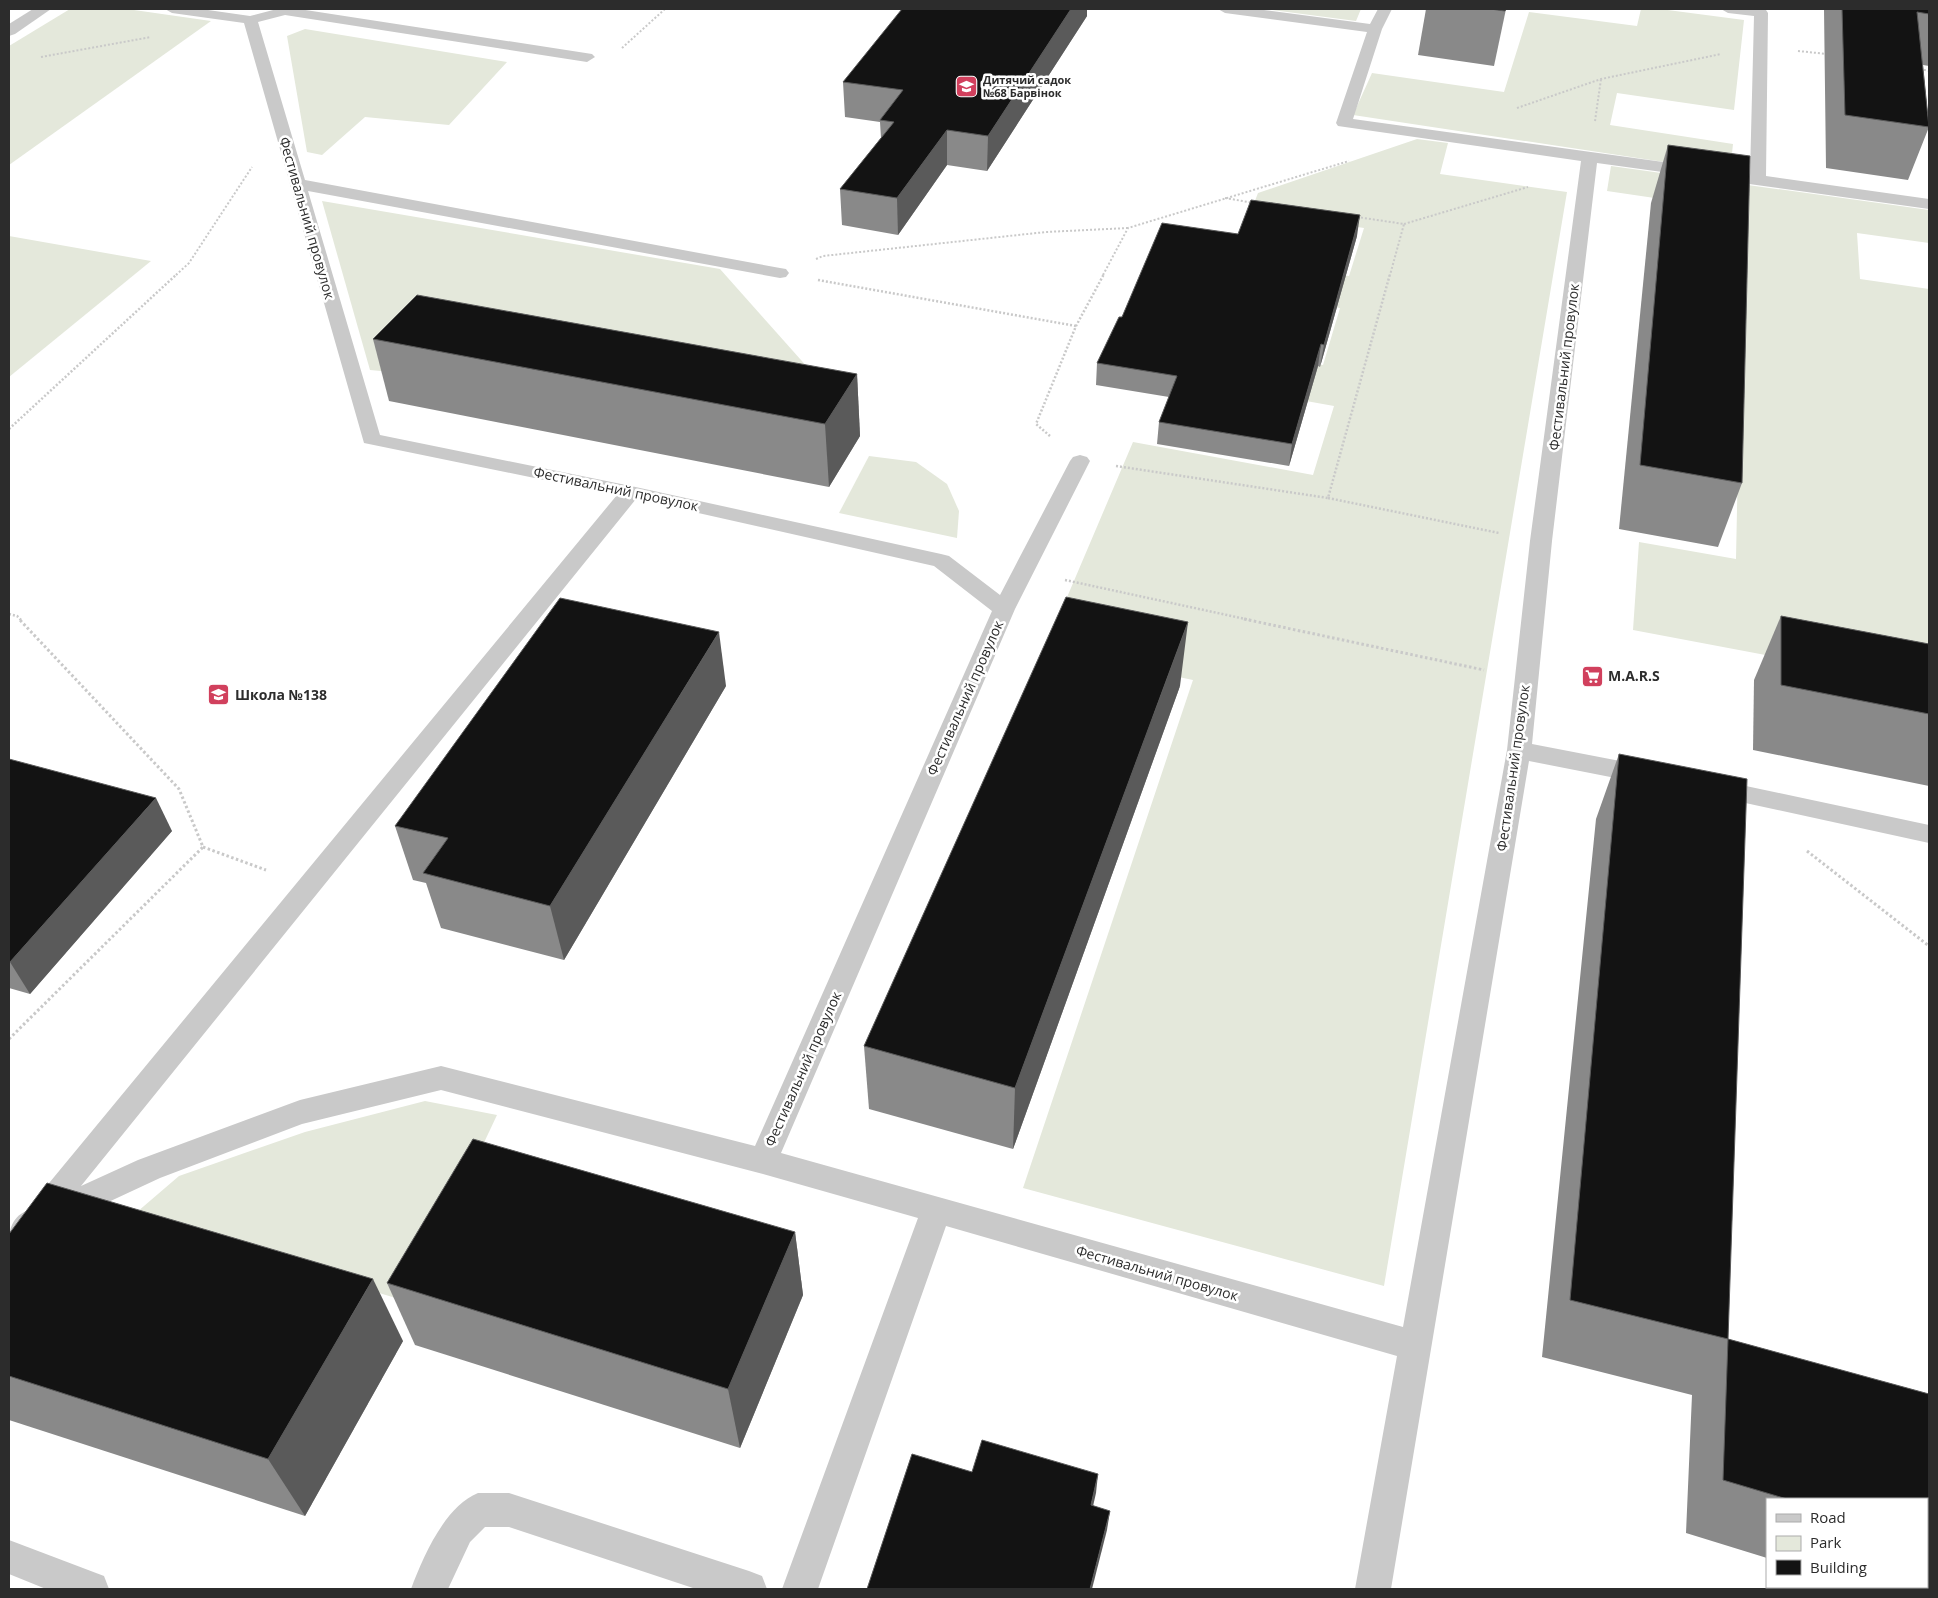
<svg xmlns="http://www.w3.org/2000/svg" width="1938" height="1598" font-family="'Open Sans',sans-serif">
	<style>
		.green { fill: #e4e8db }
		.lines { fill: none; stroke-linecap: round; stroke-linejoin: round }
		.path-far2 { stroke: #c9c9c9; stroke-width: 2; stroke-dasharray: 2 2; stroke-linecap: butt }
		.path-far1 { stroke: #c9c9c9; stroke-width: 2.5; stroke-dasharray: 2 2; stroke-linecap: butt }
		.path { stroke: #c9c9c9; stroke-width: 3; stroke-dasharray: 2.5 2.5; stroke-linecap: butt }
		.service { fill: #c9c9c9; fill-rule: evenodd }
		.tertiary { fill: #c9c9c9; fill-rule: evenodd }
		.wall { fill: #898989 }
		.shaded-wall { fill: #5a5a5a }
		.building { fill: #131313; stroke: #5a5a5a }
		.labels { text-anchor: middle; stroke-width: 5; stroke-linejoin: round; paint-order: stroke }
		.far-poi-label { font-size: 11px; font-weight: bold; fill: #2c2c2c; stroke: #fff; text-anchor: start }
		.street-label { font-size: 14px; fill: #2c2c2c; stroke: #fff }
		.poi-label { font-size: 14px; font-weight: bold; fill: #2c2c2c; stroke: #fff; text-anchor: start }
	</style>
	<rect width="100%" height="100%" fill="#fff"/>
	<!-- green -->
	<g class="green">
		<path d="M 70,9 L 127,9 L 211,21 L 9,165 L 9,46 Z"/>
		<path d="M 1264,9 L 1361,9 L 1356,21 Z"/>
		<path d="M 1641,9 L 1660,9 L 1744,20 L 1734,110 L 1617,93 L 1610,125 L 1733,144 L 1730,172 L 1353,115 L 1372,73 L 1504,92 L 1529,12 L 1637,26 Z"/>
		<path d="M 305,29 L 507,62 L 449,125 L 365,117 L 322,155 L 307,152 L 287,36 Z"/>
		<path d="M 1417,139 L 1448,143 L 1440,174 L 1567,192 L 1384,1286 L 1023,1188 L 1193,680 L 1045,649 L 1133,442 L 1313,475 L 1334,406 L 1234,388 L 1247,353 L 1323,365 L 1340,308 L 1261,296 L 1273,265 L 1349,276 L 1364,228 L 1251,211 L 1258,193 Z"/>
		<path d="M 1611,166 L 1929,210 L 1929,243 L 1857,233 L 1860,279 L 1929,289 L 1929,686 L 1633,630 L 1639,542 L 1736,559 L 1743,211 L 1607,191 Z"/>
		<path d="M 322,201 L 720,269 L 850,415 L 370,370 Z"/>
		<path d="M 9,236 L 151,261 L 9,377 Z"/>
		<path d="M 869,456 L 916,462 L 947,484 L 959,511 L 957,538 L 839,513 Z"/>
		<path d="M 425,1101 L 497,1115 L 409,1302 L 130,1218 L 179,1176 L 305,1132 Z"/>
	</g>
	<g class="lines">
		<!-- path-far2 -->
		<g class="path-far2">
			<path d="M 622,48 L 665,9"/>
			<path d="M 1798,51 L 1827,54"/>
			<path d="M 41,57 L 151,37"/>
			<path d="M 1920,69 L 1929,71"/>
			<path d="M 1517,108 L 1601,79 L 1721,54"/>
			<path d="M 1595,121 L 1601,79"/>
			<path d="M 1225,198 L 1254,203"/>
			<path d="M 1357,217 L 1404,224 L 1390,275"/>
			<path d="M 1404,224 L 1528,187"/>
			<path d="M 816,259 L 823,256 L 1046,232 L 1128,228"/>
			<path d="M 176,275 L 189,263 L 252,167"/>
			<path d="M 1103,275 L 1128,228 L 1349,161"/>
		</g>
		<!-- path-far1 -->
		<g class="path-far1">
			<path d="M 818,280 L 1076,326"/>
			<path d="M 9,429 L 177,274"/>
			<path d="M 1050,436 L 1036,424 L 1076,326 L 1104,274"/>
			<path d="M 1116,466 L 1328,498 L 1390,274"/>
			<path d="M 1328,498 L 1499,533"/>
			<path d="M 1065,580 L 1250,620"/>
			<path d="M 9,614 L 17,616 L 21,620"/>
		</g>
		<!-- path -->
		<g class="path">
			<path d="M 1244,619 L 1484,670"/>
			<path d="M 203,847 L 266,870"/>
			<path d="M 1807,851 L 1929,946"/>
			<path d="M 9,1039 L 203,847 L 179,789 L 19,619"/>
		</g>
		<!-- service -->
		<g class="service">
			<path d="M 165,9 L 201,9 L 250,16 L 277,9 L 299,9 L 592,54 L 595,57 L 587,62 L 285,15 L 258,22 L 305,180 L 780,268 L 786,269 L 789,273 L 786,277 L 780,278 L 308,191 L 380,435 L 631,486 L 941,554 L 949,556 L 1000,595 L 1070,461 L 1073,457 L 1080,455 L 1087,457 L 1090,461 L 1015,609 L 781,1153 L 1403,1327 L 1507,750 L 1530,541 L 1581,161 L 1338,126 L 1336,123 L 1367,32 L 1225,13 L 1218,9 L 1256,9 L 1370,24 L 1378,9 L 1392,9 L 1382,29 L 1353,119 L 1750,174 L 1754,16 L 1728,13 L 1721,9 L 1766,10 L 1768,13 L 1766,176 L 1929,199 L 1929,209 L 1597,163 L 1552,541 L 1532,744 L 1646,766 L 1655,769 L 1658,775 L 1655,781 L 1646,784 L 1529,761 L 1391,1589 L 1355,1589 L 1397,1356 L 946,1226 L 818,1589 L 782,1589 L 918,1218 L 763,1174 L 441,1090 L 302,1124 L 160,1178 L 44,1232 L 20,1263 L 9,1267 C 9,1247 4,1221 26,1211 L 617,495 L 364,443 L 244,23 L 172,13 ZM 636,499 L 934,566 L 992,611 L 755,1146 L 441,1066 L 300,1100 L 138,1160 L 81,1186 Z"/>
			<path d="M 1713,779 L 1929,825 L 1929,843 L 1704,794 L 1701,788 L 1704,782 Z"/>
			<path d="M 478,1493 L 509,1493 L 749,1571 L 762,1576 L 767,1589 L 696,1589 L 509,1527 L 485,1527 L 470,1542 L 448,1589 L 411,1589 C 423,1557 445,1506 478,1493 Z"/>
			<path d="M 9,1540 L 104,1576 L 109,1589 L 46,1589 L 9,1574 Z"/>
		</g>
		<!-- tertiary -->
		<path class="tertiary" d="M 33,9 L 51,9 L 15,34 L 9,36 L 9,24 Z"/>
	</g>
	<!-- wall -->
	<g class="wall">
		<path d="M 1071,9 L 1087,9 L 1087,16 L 987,171 L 947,165 L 898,235 L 842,225 L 840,189 L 881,138 L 880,122 L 845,117 L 843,82 Z"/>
		<path d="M 1426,9 L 1506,9 L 1494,66 L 1418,55 Z"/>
		<path d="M 1824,9 L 1929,9 L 1929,66 L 1923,65 L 1929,127 L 1908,180 L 1826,168 Z"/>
		<path d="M 1668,145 L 1742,483 L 1718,547 L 1619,529 L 1651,203 Z"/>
		<path d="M 1238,234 L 1357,236 L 1320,367 L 1318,366 L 1289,466 L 1157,444 L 1159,422 L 1169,397 L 1096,385 L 1097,363 L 1122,317 Z"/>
		<path d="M 373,339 L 857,374 L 860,436 L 829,487 L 389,401 Z"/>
		<path d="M 1781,616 L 1929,644 L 1929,786 L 1753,750 L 1754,680 Z"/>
		<path d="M 726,686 L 564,960 L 441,928 L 426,883 L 413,880 L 395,826 Z"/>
		<path d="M 1180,686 L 1013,1149 L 869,1109 L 864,1046 Z"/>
		<path d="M 1619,754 L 1728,1339 L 1929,1394 L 1929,1589 L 1871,1589 L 1863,1587 L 1927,1587 L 1927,1499 L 1767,1499 L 1767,1558 L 1686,1533 L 1692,1395 L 1542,1357 L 1596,819 Z"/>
		<path d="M 9,759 L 172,831 L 30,994 L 9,988 Z"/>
		<path d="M 795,1232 L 803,1295 L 740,1448 L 415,1345 L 387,1283 Z"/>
		<path d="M 9,1234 L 403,1341 L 305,1516 L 9,1420 Z"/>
	</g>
	<!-- shaded-wall -->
	<g class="shaded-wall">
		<path d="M 1071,9 L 1087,9 L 1087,16 L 987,171 L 988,136 Z"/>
		<path d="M 947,130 L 947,165 L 898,235 L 897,198 Z"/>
		<path d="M 1360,215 L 1357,236 L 1320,367 L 1324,345 Z"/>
		<path d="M 1321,344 L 1318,366 L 1289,466 L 1292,444 Z"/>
		<path d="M 857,374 L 860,436 L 829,487 L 825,424 Z"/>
		<path d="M 1188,622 L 1180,686 L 1013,1149 L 1015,1088 Z"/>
		<path d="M 719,632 L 726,686 L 564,960 L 550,906 Z"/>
		<path d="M 156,798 L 172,831 L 30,994 L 10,962 Z"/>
		<path d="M 795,1232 L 803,1295 L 740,1448 L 728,1389 Z"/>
		<path d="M 373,1279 L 403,1341 L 305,1516 L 268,1459 Z"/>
		<path d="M 1098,1474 L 1096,1493 L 1089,1524 L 1091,1505 Z"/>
		<path d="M 1110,1511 L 1107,1530 L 1092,1589 L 1090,1589 Z"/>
	</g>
	<!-- building -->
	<g class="building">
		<path d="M 902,9 L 1071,9 L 988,136 L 947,130 L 897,198 L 840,189 L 894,122 L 880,120 L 903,90 L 843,82 Z"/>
		<path d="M 1490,9 L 1506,9 L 1505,11 Z"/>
		<path d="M 1842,9 L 1929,9 L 1929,14 L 1917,12 L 1929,127 L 1845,115 Z"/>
		<path d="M 1668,145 L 1750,156 L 1742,483 L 1640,465 Z"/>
		<path d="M 1251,200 L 1360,215 L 1324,345 L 1321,344 L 1292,444 L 1159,422 L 1177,376 L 1097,363 L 1119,317 L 1122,317 L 1162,223 L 1238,234 Z"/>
		<path d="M 417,295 L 857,374 L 825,424 L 373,339 Z"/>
		<path d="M 1066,597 L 1188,622 L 1015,1088 L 864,1046 Z"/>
		<path d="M 560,598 L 719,632 L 550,906 L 423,873 L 448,838 L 395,826 Z"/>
		<path d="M 1781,616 L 1929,644 L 1929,714 L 1781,685 Z"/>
		<path d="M 1619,754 L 1747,779 L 1728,1339 L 1570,1300 Z"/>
		<path d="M 9,759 L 156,798 L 10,962 L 9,961 Z"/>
		<path d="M 473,1139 L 795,1232 L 728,1389 L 387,1283 Z"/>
		<path d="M 47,1183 L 373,1279 L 268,1459 L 9,1376 L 9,1234 Z"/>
		<path d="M 1728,1339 L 1929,1394 L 1929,1541 L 1927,1540 L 1927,1499 L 1787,1499 L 1723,1480 Z"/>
		<path d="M 982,1440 L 1098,1474 L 1091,1505 L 1110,1511 L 1090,1589 L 867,1589 L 912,1454 L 972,1472 Z"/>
	</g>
	<!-- icons -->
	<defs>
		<symbol id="school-square" viewBox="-11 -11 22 22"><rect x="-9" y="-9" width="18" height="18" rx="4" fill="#d1405d" stroke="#fff"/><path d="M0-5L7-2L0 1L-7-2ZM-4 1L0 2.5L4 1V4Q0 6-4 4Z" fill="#fff"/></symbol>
		<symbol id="supermarket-square" viewBox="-11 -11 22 22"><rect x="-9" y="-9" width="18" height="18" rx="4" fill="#d1405d" stroke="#fff"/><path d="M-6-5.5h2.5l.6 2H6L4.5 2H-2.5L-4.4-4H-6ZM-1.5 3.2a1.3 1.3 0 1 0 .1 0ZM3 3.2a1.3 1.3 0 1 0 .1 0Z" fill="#fff"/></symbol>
	</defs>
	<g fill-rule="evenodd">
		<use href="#school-square" x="954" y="74" width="25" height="25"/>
		<use href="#supermarket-square" x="1580" y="664" width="25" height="25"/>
		<use href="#school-square" x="206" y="682" width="25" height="25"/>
	</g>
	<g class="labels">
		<!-- far-poi labels -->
		<g class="far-poi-label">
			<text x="983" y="84">Дитячий садок<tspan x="983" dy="13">№68 Барвінок</tspan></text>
		</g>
		<!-- street labels -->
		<g class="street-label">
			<text transform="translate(307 218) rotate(74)" y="5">Фестивальний провулок</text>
			<text transform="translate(1564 367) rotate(-83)" y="5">Фестивальний провулок</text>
			<text transform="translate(616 489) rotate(12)" y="5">Фестивальний провулок</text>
			<text transform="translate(965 698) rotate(-66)" y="5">Фестивальний провулок</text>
			<text transform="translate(1513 768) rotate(-82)" y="5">Фестивальний провулок</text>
			<text transform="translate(803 1069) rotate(-66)" y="5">Фестивальний провулок</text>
			<text transform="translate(1157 1273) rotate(16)" y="5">Фестивальний провулок</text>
		</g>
		<!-- poi labels -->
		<g class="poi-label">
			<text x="1608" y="681">M.A.R.S</text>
			<text x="235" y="700">Школа №138</text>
		</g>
	</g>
	<!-- border -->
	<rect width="1938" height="1598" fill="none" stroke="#2c2c2c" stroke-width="20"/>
	<!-- legend -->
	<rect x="1766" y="1498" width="162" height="90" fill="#ffffff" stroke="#ababab"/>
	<rect x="1776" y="1514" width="25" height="8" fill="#c9c9c9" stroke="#ababab"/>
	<text x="1810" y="1523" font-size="15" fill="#2c2c2c">Road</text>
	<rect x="1776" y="1536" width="25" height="15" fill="#e4e8db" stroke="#ababab"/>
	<text x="1810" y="1548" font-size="15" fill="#2c2c2c">Park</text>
	<rect x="1776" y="1560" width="25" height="15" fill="#131313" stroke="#ababab"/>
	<text x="1810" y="1573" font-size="15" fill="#2c2c2c">Building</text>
</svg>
